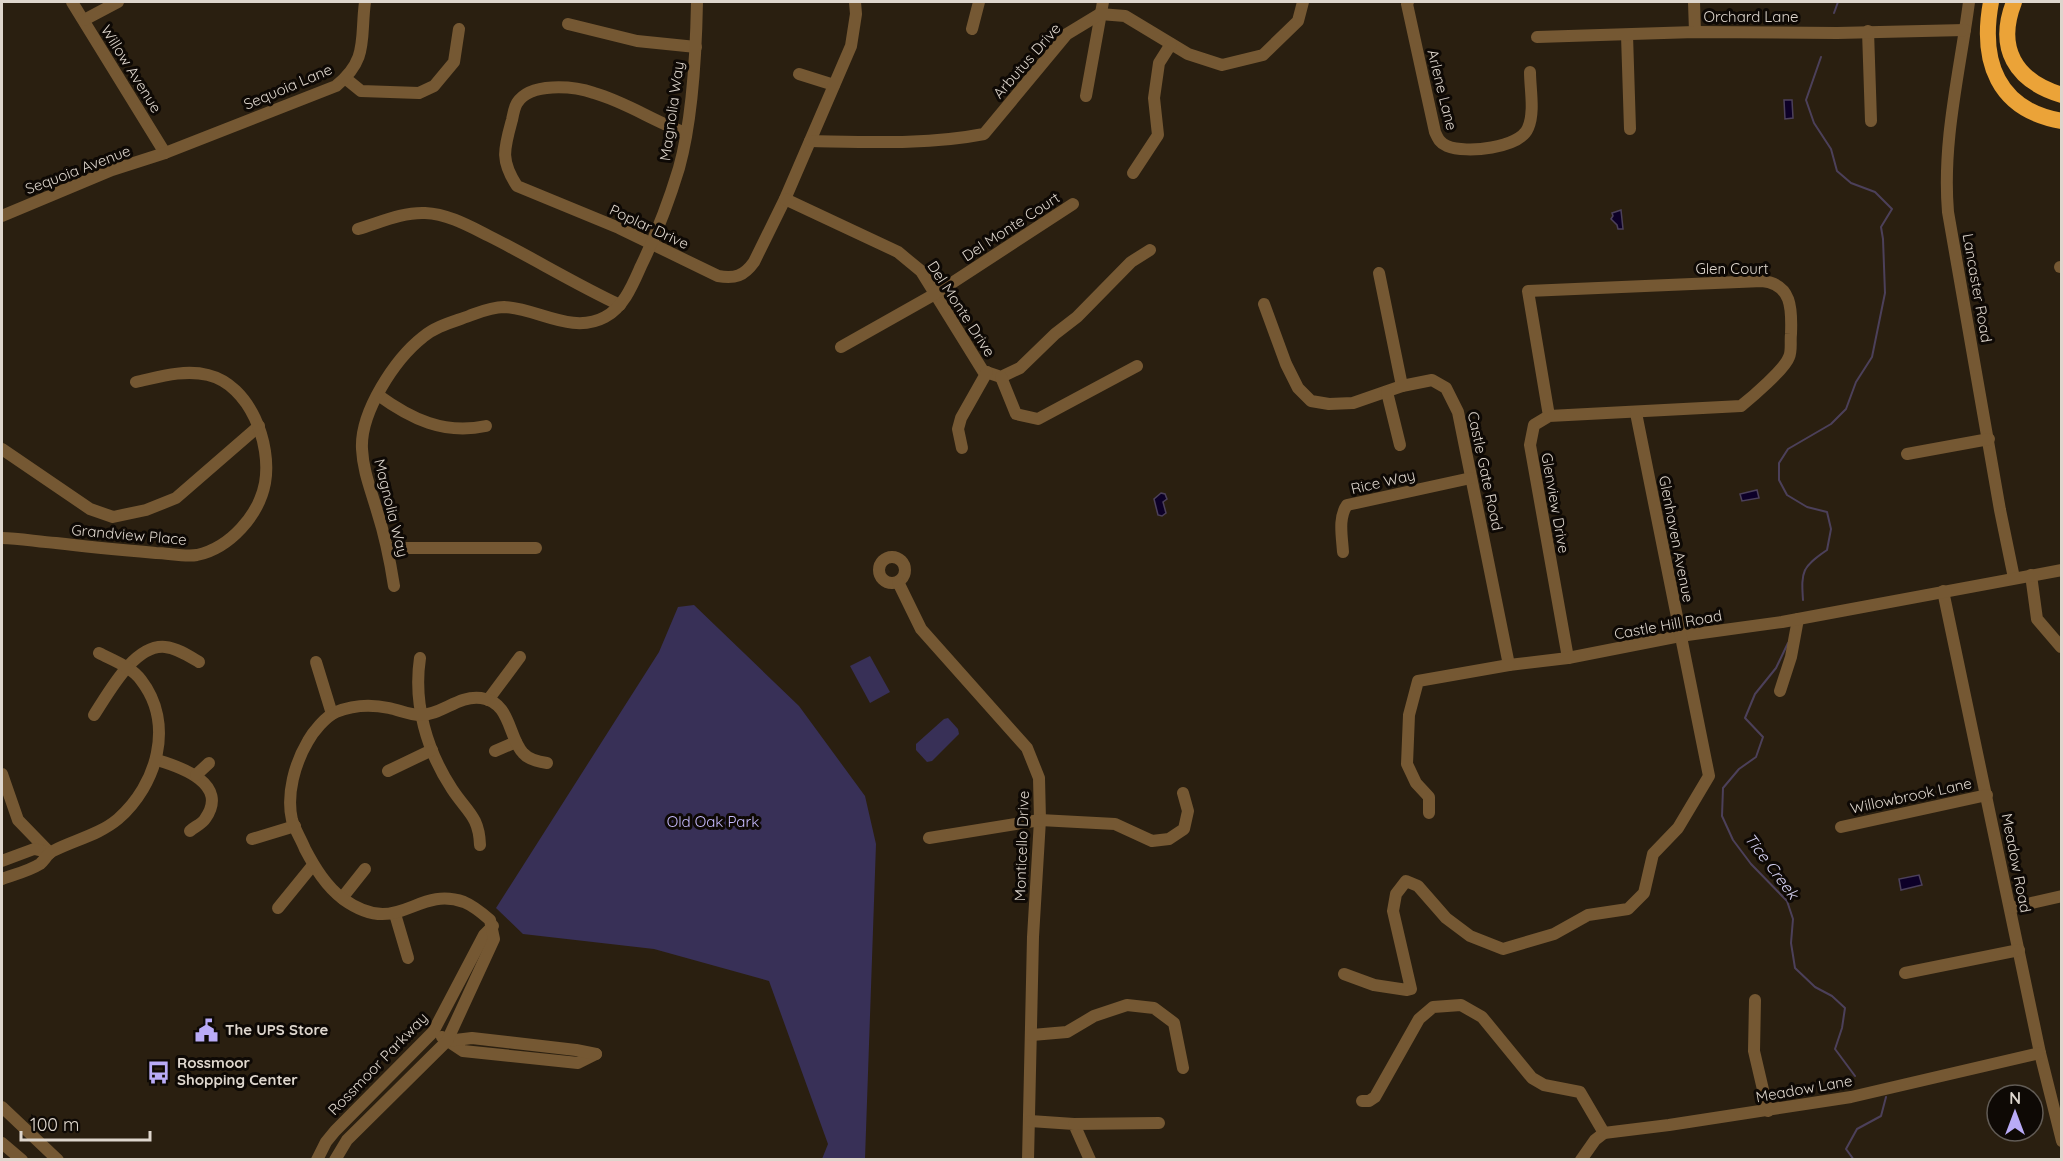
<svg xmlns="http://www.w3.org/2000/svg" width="2063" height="1161" font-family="Quicksand,sans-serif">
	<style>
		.green { fill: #383057 }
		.water { fill: #0d0028; stroke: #4c405a; stroke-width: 1.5 }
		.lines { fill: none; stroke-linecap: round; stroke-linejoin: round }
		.stream { stroke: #4c405a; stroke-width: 2 }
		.minor { stroke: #755833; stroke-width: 12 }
		.highway { stroke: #eba338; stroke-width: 16 }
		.labels { text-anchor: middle; stroke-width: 6; stroke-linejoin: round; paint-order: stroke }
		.street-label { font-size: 15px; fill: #ded6cd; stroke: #0e0905 }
		.park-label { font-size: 15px; fill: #c7bcfe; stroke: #0e0905 }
		.poi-label { font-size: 15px; font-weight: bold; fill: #ded6cd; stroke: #0e0905; text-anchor: start }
		.water-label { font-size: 16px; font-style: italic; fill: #d5d1f2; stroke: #0e0905 }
	</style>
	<rect width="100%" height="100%" fill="#2a1f10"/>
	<!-- green -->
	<g class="green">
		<path d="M 694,605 L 799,706 L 865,796 L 876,844 L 865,1159 L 822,1159 L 828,1144 L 769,981 L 654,949 L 523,934 L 496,908 L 659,652 L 678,607 Z"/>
		<path d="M 870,656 L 890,692 L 870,703 L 850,666 Z"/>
		<path d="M 948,718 L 958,729 L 959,734 L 932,761 L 927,762 L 916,750 L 916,744 L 944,719 Z"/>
	</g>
	<!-- water -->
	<g class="water">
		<path d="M 1784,100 L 1792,100 L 1793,118 L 1785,119 Z"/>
		<path d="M 1621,210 L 1623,229 L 1618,229 L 1617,225 L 1611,219 L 1613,216 L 1612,213 Z"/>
		<path d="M 1757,490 L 1759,498 L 1742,501 L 1740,494 Z"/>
		<path d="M 1161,493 L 1165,494 L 1167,499 L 1163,502 L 1166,513 L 1162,516 L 1158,515 L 1154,499 Z"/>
		<path d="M 1919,875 L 1922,885 L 1901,890 L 1899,879 Z"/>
	</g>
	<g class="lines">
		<!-- stream -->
		<g class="stream">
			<path d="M 1834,13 L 1838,2"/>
			<path d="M 1803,600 C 1801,571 1802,567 1827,550 L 1831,529 L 1827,512 L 1807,507 L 1787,495 L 1779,480 L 1779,463 L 1788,449 L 1831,424 L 1846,409 L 1856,382 L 1872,357 L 1885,293 L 1883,239 L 1881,227 L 1892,209 L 1875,192 L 1851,183 L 1837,171 L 1831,149 L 1814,123 L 1806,100 L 1821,57"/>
			<path d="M 1788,643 L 1776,668 L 1755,694 L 1745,718 L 1763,737 L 1756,757 L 1739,769 L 1723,788 L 1722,816 L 1733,840 L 1751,864 L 1787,901 L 1793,919 L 1791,943 L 1795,968 L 1815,987 L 1832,996 L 1845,1008 L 1842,1028 L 1835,1049 L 1855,1076"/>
			<path d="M 1854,1160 L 1846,1149 L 1857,1129 L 1881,1116 L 1886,1097"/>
		</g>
		<!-- minor -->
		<g class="minor">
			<path d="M 72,2 L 165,153"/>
			<path d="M 1408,2 L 1407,4 L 1435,132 C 1438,139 1440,143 1447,146 C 1466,154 1520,148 1528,128 C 1535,112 1530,89 1530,72"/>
			<path d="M 1694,2 L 1695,32"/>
			<path d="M 1969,2 C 1960,71 1942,141 1948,212 L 2000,510 L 2014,578"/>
			<path d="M 84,20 L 118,2"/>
			<path d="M 568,24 L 637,41 L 696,47"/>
			<path d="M 972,29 L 979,2"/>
			<path d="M 1868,31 L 1871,121"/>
			<path d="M 1627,35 L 1630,129"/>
			<path d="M 1537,37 L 1695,32 L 1837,33 L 1965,30"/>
			<path d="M 799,74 L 834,85"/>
			<path d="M 345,78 L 361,91 L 419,93 L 434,86 L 454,62 L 459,29"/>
			<path d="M 1086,96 L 1103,2"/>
			<path d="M 686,133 C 655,122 626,102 594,93 C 573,86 530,82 517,103 C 514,108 513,115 512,120 C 504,149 500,160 517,186 L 619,228 L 718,276 C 735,279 744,276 754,262 L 785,199 L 851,46 L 856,14 L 855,2"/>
			<path d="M 810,141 C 867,142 928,145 984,134 L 1067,34 L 1100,14 L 1125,16 L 1188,54 L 1222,65 L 1263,55 L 1298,21 L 1303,2"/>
			<path d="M 1133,173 L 1158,135 L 1154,98 L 1159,63 L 1171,44"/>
			<path d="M 785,199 L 898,252 L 921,271 L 983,371 L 1001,377 L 1020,368 L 1055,334 L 1077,317 L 1131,262 L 1150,250"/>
			<path d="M 2,216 L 112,170 L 165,153 L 336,86 C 369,59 360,39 365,2"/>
			<path d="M 358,229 C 379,223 402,212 425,213 C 448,214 469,226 489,236 C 533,258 575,284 620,305"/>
			<path d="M 2060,267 L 2062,267"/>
			<path d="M 1379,273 L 1402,386"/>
			<path d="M 1264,304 L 1286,364 L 1298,388 L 1311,401 L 1329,404 L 1353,403 L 1402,386 L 1432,380 L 1446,388 L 1458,412 L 1509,665"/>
			<path d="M 841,347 L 935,294 L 1073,204"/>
			<path d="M 1001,377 L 1016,414 L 1038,419 L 1137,366"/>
			<path d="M 1387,392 L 1400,445"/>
			<path d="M 378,395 C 411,419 444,435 486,426"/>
			<path d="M 1549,416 L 1741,406 C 1751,398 1785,369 1789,357 C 1792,351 1790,341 1791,334 C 1792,309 1792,284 1762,281 L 1528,291 L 1549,416 L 1534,425 L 1530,445 L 1568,658"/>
			<path d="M 962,448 L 958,429 L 961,418 L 987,372"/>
			<path d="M 2,449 L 90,509 L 113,517 L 146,510 L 176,498 L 259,426"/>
			<path d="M 1907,454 L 1989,439"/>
			<path d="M 2,538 C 20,538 38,542 56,543 C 89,547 122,550 156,553 C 168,553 184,557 197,555 C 230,548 259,515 265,483 C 272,444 250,385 208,375 C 184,369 159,377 136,382"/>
			<path d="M 388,548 L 536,548"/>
			<path d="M 1343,552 C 1342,536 1338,518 1347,505 L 1471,478"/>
			<circle cx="892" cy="570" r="13"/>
			<path d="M 2031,575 L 2037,619 L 2061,647"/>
			<path d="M 898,582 L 921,629 L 1027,748 L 1039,778 L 1040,820 L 1033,937 L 1028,1160"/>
			<path d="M 394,586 C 390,560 385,536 377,511 C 371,490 363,471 362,449 C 360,412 395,359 423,337 C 436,326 453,322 469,316 C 480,312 491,307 504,307 C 537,308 572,335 605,317 C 624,307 633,284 641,266 C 656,235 669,201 679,168 C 693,118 696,54 697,2"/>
			<path d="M 1943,591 L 2040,1053 L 2062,1141"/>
			<path d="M 420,658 C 413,704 427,751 452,789 C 467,812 479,816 480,845"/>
			<path d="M 316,662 L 332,714"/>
			<path d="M 1780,691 L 1791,657 L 1798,619"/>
			<path d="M 488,700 L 520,657"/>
			<path d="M 94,715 C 108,694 134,644 165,647 C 177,648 189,656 199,662"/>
			<path d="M 495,751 L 516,742"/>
			<path d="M 157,760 C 181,767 230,784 205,819 C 202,824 194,827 190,831"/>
			<path d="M 388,771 L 432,750"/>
			<path d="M 2,774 L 18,820 L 50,853"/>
			<path d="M 196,775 L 209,763"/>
			<path d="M 1429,813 L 1429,797 L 1416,783 L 1407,764 L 1409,715 L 1418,681 L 1509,665 L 1568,658 L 1680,636 L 1782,622 L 2062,570"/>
			<path d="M 1841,827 L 1987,795"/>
			<path d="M 929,838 L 1040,820 L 1115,824 L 1152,841 L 1169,839 L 1184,829 L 1188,811 L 1183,793"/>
			<path d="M 252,839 L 295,826"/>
			<path d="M 2,861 L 34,849 L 48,852"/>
			<path d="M 2,879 C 13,875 29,871 40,864 C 45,860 47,854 53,851 C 74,840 99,835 118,819 C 157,785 175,724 141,680 C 132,667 112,660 99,653"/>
			<path d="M 342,898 L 365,869"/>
			<path d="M 278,908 L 313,865"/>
			<path d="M 2010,908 L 2062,896"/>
			<path d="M 395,914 L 408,958"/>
			<path d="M 1905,973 L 2019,950"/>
			<path d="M 1344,974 L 1374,985 L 1407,990 L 1411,989 L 1393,911 L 1396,894 L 1406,881 L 1418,886 L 1446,918 L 1470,936 L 1503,949 L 1554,934 L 1588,915 L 1628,909 L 1644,893 L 1653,854 L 1678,828 L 1709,776 L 1636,413"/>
			<path d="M 1755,1000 L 1754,1051 L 1768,1111"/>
			<path d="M 1032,1035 L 1067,1032 L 1094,1016 L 1127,1005 L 1154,1008 L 1174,1023 L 1183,1068"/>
			<path d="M 442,1037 L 463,1051 L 578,1063 L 596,1054"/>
			<path d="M 447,1041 L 472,1038 L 576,1050 L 596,1054"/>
			<path d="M 1362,1101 L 1369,1101 L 1375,1097 L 1419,1019 L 1433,1007 L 1461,1005 L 1482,1017 L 1532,1078 L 1544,1085 L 1580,1092 L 1604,1133"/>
			<path d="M 2,1107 L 58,1160"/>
			<path d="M 1030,1121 L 1074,1124 L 1090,1160"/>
			<path d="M 1074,1124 L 1159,1123"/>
			<path d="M 2,1143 L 22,1160"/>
			<path d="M 317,1160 L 326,1142 L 335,1131 L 433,1032 L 484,935 L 493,926"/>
			<path d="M 335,1160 L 347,1140 L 447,1041 L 494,939 L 490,920 C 482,913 474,906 464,902 C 415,885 399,939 343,899 C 326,886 315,868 305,849 C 301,839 295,830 292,820 C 286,794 295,763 308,741 C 313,732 325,717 336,712 C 353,705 371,704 389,708 C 399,710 410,715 420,715 C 442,715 458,695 481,698 C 511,702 508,737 523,753 C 529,760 539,762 547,763"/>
			<path d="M 1581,1160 L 1595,1140 L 1604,1133 L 1669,1125 L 1851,1097 L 2040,1053"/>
		</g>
		<!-- highway -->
		<g class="highway">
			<path d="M 1991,2 C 1980,61 1997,110 2062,121"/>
			<path d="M 2014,2 C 1996,48 2015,81 2062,95"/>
		</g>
	</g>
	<!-- icons -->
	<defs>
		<symbol id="civic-bare" viewBox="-9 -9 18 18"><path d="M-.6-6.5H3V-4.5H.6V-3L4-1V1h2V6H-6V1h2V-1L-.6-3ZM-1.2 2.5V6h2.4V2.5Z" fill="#b9abf7" stroke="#0e0905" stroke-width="2.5" paint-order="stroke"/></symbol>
		<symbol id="bus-bare" viewBox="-9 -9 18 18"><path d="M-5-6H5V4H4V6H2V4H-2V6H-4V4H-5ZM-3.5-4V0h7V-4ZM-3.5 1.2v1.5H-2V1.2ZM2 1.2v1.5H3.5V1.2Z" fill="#b9abf7" stroke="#0e0905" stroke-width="2.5" paint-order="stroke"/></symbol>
	</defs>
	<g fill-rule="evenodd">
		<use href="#civic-bare" x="190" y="1014" width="33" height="33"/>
		<use href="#bus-bare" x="142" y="1056" width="33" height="33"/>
	</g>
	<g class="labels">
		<!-- street labels -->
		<g class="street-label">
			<text x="1751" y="22">Orchard Lane</text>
			<text transform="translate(1027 61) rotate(-49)" y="5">Arbutus Drive</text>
			<text transform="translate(131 69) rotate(58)" y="5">Willow Avenue</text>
			<text transform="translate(288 87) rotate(-23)" y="5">Sequoia Lane</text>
			<text transform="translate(1442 90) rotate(76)" y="5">Arlene Lane</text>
			<text transform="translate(672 111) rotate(-82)" y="5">Magnolia Way</text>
			<text transform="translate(78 170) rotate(-21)" y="5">Sequoia Avenue</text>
			<text transform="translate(649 227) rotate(25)" y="5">Poplar Drive</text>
			<text transform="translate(1011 227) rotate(-33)" y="5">Del Monte Court</text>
			<text x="1732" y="274">Glen Court</text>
			<text transform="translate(1977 288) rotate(80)" y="5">Lancaster Road</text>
			<text transform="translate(961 309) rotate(57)" y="5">Del Monte Drive</text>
			<text transform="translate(1485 471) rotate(78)" y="5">Castle Gate Road</text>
			<text transform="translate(1383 482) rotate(-13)" y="5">Rice Way</text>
			<text transform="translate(1555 503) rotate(80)" y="5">Glenview Drive</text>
			<text transform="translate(391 508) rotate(76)" y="5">Magnolia Way</text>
			<text transform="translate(129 535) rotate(5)" y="5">Grandview Place</text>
			<text transform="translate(1676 539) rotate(79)" y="5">Glenhaven Avenue</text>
			<text transform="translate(1668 625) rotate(-10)" y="5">Castle Hill Road</text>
			<text transform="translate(1911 796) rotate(-12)" y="5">Willowbrook Lane</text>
			<text transform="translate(1022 846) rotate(-88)" y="5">Monticello Drive</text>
			<text transform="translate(2016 863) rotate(79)" y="5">Meadow Road</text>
			<text transform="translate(378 1064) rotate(-46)" y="5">Rossmoor Parkway</text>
			<text transform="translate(1804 1089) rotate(-10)" y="5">Meadow Lane</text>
		</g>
		<!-- park labels -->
		<g class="park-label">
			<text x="713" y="827">Old Oak Park</text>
		</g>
		<!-- poi labels -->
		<g class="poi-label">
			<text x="225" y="1035">The UPS Store</text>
			<text x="177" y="1068">Rossmoor<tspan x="177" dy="17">Shopping Center</tspan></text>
		</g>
		<!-- water labels -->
		<g class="water-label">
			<text transform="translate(1772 866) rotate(53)" y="6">Tice Creek</text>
		</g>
	</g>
	<!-- border -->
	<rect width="2063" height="1161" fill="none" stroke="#ded6cd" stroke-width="6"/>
	<!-- north arrow -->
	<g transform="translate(2015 1113)"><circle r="28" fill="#0e0905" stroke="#615b55" stroke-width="1.5"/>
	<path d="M0-4.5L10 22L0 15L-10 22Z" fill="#b9abf7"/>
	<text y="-9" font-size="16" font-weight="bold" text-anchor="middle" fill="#ded6cd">N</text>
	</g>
	<!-- scale -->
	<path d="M21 1131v9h129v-9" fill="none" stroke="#ded6cd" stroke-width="3"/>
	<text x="30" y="1131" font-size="18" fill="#ded6cd" stroke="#0e0905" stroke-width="4.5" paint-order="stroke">100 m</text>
</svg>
